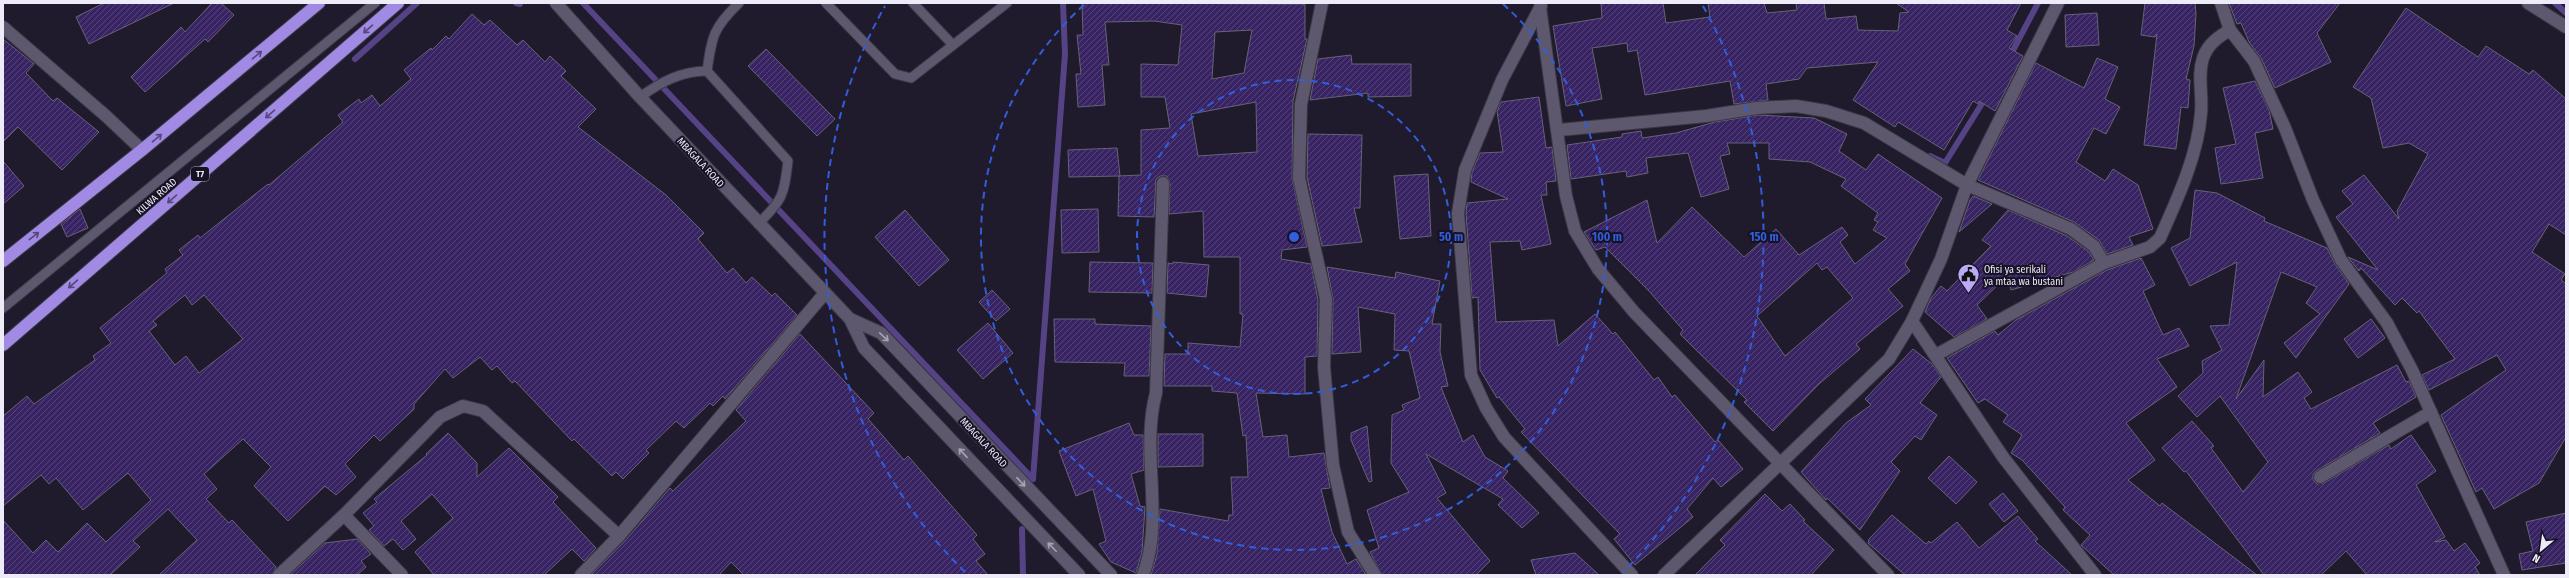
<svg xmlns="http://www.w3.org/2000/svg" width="2569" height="578" font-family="'Fira Sans Condensed',sans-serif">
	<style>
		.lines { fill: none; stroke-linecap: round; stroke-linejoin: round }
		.stream { stroke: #564386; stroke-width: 6 }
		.building { fill: url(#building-hatch); stroke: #676278; fill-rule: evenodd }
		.lane-casing { stroke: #3b3846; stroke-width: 11 }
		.street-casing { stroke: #3b3846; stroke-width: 14 }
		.secondary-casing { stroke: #3b3846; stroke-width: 14 }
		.highway-casing { stroke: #3b3846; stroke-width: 14 }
		.lane { stroke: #5d586e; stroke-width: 9 }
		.street { stroke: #5d586e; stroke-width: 12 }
		.secondary { stroke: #5d586e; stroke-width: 12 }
		.highway { stroke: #a18ae4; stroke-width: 12 }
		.oneway { stroke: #55477a }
		.oneway2 { stroke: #a5a2b3 }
		.ring { fill: none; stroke: #325edb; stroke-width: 2; stroke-dasharray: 7 5 }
		.labels { text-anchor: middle; stroke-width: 4; stroke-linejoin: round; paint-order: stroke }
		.shield { fill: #161123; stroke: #acaab8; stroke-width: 1 }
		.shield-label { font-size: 9px; font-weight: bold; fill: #edebf8 }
		.street-label { font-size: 10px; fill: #edebf8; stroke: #161123 }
		.poi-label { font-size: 10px; fill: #edebf8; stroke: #161123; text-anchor: start }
		.centre { fill: #325edb; stroke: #161123; stroke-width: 2 }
		.ring-label { font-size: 12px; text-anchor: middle; font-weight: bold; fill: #325edb; stroke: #161123; stroke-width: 4; stroke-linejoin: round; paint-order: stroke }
	</style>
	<defs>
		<pattern id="building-hatch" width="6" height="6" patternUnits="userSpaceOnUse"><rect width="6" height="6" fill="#382363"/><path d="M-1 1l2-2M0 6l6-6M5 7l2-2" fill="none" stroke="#55437a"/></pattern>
	</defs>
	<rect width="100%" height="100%" fill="#1f1a2c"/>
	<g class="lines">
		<!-- stream -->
		<g class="stream">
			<path d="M 516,3 L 520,4"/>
			<path d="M 583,3 L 1033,479"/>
			<path d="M 2555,3 L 2566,13"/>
			<path d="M 2010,56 L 2038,3"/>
			<path d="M 355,59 L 417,3"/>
			<path d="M 1930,156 L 1945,163 L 1986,97"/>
			<path d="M 1033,479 L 1065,54 L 1063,3"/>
			<path d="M 1022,529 L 1023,575"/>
		</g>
	</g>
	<!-- building -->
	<g class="building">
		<path d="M 104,3 L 174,3 L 89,44 L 76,17 Z"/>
		<path d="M 212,3 L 221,3 L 234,15 L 208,42 L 205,39 L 145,92 L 131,77 L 181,27 L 185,32 Z"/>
		<path d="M 1082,3 L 1305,4 L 1305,39 L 1307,39 L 1293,101 L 1292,178 L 1307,247 L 1282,250 L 1281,259 L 1311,264 L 1318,300 L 1317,356 L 1305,357 L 1305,394 L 1256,393 L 1263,437 L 1287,435 L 1289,457 L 1324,453 L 1330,488 L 1321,489 L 1332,532 L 1347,564 L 1356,559 L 1366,575 L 1151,575 L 1157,554 L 1160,509 L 1228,521 L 1229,515 L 1233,515 L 1231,477 L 1248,477 L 1246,435 L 1243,436 L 1237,393 L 1212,391 L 1212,386 L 1164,386 L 1165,354 L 1188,354 L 1188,343 L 1240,347 L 1243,314 L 1240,314 L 1240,257 L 1204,257 L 1203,211 L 1169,214 L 1170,183 L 1167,176 L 1160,176 L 1156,179 L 1154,217 L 1118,216 L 1119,176 L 1141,175 L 1141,130 L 1170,128 L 1165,97 L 1141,97 L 1141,64 L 1178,65 L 1182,25 L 1154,21 L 1105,22 L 1109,65 L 1102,65 L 1105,105 L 1078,107 L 1076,74 L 1081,74 L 1077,35 L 1083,35 ZM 1252,30 L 1244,73 L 1212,79 L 1215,32 ZM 1256,102 L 1257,152 L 1198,156 L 1191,114 Z"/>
		<path d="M 1601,3 L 1663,3 L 1666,23 L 1710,17 L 1708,3 L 1764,3 L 1767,13 L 1797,10 L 1796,3 L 1824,3 L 1826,19 L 1856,16 L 1858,30 L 1898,31 L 1900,13 L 1909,12 L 1896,3 L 2021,3 L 2007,30 L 2017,36 L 2009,48 L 2023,56 L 1995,111 L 1979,101 L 1978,104 L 1973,101 L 1944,150 L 1898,122 L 1895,127 L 1853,100 L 1878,62 L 1807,68 L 1799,79 L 1766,84 L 1768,100 L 1734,104 L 1730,81 L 1645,95 L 1637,50 L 1628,52 L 1627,43 L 1592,48 L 1602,99 L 1566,106 L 1553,26 L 1602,18 Z"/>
		<path d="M 2145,3 L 2195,3 L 2196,14 L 2194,46 L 2186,79 L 2190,80 L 2188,108 L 2181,107 L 2176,149 L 2144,145 L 2157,34 L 2155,37 L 2141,35 Z"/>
		<path d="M 2229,3 L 2340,3 L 2317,33 L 2331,62 L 2275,88 L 2261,58 L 2249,42 L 2241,23 L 2237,24 Z"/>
		<path d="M 2406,8 L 2478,57 L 2486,46 L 2529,74 L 2533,70 L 2566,99 L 2566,235 L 2549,224 L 2532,252 L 2565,274 L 2561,280 L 2566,284 L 2566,437 L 2539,483 L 2494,509 L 2482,488 L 2476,492 L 2441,415 L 2506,370 L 2497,355 L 2429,390 L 2422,375 L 2455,359 L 2419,311 L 2417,313 L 2402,298 L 2395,305 L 2361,268 L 2359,271 L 2348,257 L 2378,270 L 2336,217 L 2353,204 L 2342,191 L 2364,175 L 2399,219 L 2397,211 L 2428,154 L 2409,143 L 2383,148 L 2371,98 L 2353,87 Z"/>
		<path d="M 2097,13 L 2099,45 L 2066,47 L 2065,15 Z"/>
		<path d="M 472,14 L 484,25 L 490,20 L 517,45 L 523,40 L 545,62 L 550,56 L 566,71 L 561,76 L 596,109 L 578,127 L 666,195 L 704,233 L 698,239 L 727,273 L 733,268 L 746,283 L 752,277 L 772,296 L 775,293 L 797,315 L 725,399 L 723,396 L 713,406 L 710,403 L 684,428 L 676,421 L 646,450 L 649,453 L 623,479 L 616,472 L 612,476 L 574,439 L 572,441 L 515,381 L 512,383 L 497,366 L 492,370 L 480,357 L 453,378 L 445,369 L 414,404 L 414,409 L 380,441 L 374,435 L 345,464 L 356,477 L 336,495 L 325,486 L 288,521 L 254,486 L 271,467 L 243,439 L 204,474 L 217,489 L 206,499 L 229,523 L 232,520 L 276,567 L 272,575 L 159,575 L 197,540 L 168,509 L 133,541 L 140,547 L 110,575 L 3,575 L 3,520 L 33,553 L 46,540 L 58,552 L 87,523 L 106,542 L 151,500 L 128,473 L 83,510 L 56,478 L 49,484 L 41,475 L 3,506 L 3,416 L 27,396 L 34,404 L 95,360 L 93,356 L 111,343 L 100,328 L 167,273 L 165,269 L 183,255 L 179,250 L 198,235 L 200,238 L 268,184 L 269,185 L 343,122 L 338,115 L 359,99 L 361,103 L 372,95 L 380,106 L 411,79 L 404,70 L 431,48 L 432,50 L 446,36 L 449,39 ZM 185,295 L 192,305 L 204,295 L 243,339 L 199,373 L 186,356 L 175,365 L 149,331 L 157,325 L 153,321 Z"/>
		<path d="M 3,39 L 34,64 L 26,73 L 53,101 L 57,98 L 99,132 L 62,170 L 18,127 L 3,142 Z"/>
		<path d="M 766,49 L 835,119 L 817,136 L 748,66 Z"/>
		<path d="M 1351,55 L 1352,64 L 1411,64 L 1411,96 L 1368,97 L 1368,93 L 1310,100 L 1318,59 Z"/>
		<path d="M 2097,58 L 2118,67 L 2105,99 L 2120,107 L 2106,134 L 2094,128 L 2076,162 L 2105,181 L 2113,169 L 2138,185 L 2153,229 L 2129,237 L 2133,245 L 2107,254 L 2099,240 L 2074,222 L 1978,180 L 2036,63 L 2084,88 Z"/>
		<path d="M 2255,81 L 2269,110 L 2273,129 L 2255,133 L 2263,178 L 2221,184 L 2215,148 L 2236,144 L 2223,88 Z"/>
		<path d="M 1539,97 L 1546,148 L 1552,147 L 1556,181 L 1546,182 L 1547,195 L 1541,195 L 1551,244 L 1522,250 L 1520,241 L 1490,242 L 1496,322 L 1554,320 L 1558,346 L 1595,314 L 1613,334 L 1615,332 L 1654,380 L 1658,377 L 1672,397 L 1675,395 L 1715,442 L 1718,440 L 1743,469 L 1721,487 L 1713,478 L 1687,509 L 1693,517 L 1635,565 L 1614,539 L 1620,534 L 1521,432 L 1525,429 L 1499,397 L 1497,398 L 1480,370 L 1478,297 L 1472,298 L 1466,213 L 1467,203 L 1508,199 L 1471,182 L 1472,172 L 1480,153 L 1503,152 L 1497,111 L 1501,102 Z"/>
		<path d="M 1758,115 L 1814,118 L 1847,134 L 1839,151 L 1866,170 L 1878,154 L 1942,198 L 1905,264 L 1910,271 L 1888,289 L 1903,306 L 1856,344 L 1860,349 L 1819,384 L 1773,431 L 1744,402 L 1747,400 L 1680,334 L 1683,330 L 1648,290 L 1605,247 L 1596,250 L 1584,232 L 1647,200 L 1657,243 L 1692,207 L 1744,257 L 1776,229 L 1799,255 L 1842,227 L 1848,235 L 1840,242 L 1855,264 L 1887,238 L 1873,230 L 1878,222 L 1874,220 L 1878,213 L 1841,186 L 1846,179 L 1810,162 L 1769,159 L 1769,143 L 1727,143 L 1730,154 L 1720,156 L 1729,189 L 1701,197 L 1688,153 L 1646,158 L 1648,173 L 1627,177 L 1626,171 L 1571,179 L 1567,145 L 1622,137 L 1622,134 L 1641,131 L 1642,138 L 1676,133 L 1715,122 ZM 1817,263 L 1822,270 L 1827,267 L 1853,298 L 1785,356 L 1757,316 Z"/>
		<path d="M 1308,134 L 1362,135 L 1360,208 L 1354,208 L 1362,242 L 1322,246 L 1307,177 Z"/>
		<path d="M 1117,148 L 1120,176 L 1069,177 L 1068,150 Z"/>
		<path d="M 3,161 L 24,186 L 3,204 Z"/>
		<path d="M 1428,174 L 1431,236 L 1400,239 L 1394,176 Z"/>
		<path d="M 2195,190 L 2217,193 L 2265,218 L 2264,221 L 2327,248 L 2335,264 L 2349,284 L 2296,358 L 2284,343 L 2320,314 L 2306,303 L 2317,287 L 2281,272 L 2236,399 L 2264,360 L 2263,397 L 2298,372 L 2312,392 L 2304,398 L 2311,409 L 2397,365 L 2406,382 L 2409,381 L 2416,397 L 2373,423 L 2380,433 L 2316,471 L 2313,474 L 2313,480 L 2317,484 L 2324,483 L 2389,445 L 2391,449 L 2411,435 L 2436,471 L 2416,485 L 2445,537 L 2435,542 L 2446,540 L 2454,551 L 2465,543 L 2480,563 L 2475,567 L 2480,575 L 2367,575 L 2346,551 L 2321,575 L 2264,575 L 2186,471 L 2184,472 L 2162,448 L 2192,421 L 2214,446 L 2211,448 L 2243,492 L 2268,462 L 2220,396 L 2197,417 L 2178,396 L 2203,373 L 2202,361 L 2222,350 L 2210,326 L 2229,325 L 2237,262 L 2190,286 L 2171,248 L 2190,238 Z"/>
		<path d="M 1973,196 L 1992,204 L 1959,232 L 1970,200 Z"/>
		<path d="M 80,209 L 88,228 L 67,237 L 61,224 Z"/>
		<path d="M 1098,209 L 1099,252 L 1062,253 L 1061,210 Z"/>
		<path d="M 905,210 L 949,260 L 919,286 L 875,237 Z"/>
		<path d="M 2008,210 L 2067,236 L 2088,251 L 2094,260 L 2073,272 L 2011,290 L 2007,276 L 1977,305 L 1987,319 L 1954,337 L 1925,312 L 1931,298 L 1941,286 L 1947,291 L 1991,246 L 1982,240 Z"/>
		<path d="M 2141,258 L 2155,285 L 2143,291 L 2163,335 L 2179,328 L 2189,346 L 2157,359 L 2177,387 L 2126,423 L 2155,460 L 2128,480 L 2160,506 L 2162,503 L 2257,575 L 2114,575 L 2081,545 L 2090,535 L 2063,510 L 2065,507 L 2022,460 L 2011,453 L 2022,435 L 2003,422 L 2008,415 L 1985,399 L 1978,403 L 1947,358 L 1995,331 L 1998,335 L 2016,320 L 2107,270 Z"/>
		<path d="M 1090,262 L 1153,263 L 1152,293 L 1089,292 Z"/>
		<path d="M 1173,262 L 1209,265 L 1206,297 L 1167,293 L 1168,263 L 1173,264 Z"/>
		<path d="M 1327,267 L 1395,278 L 1396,272 L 1440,281 L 1432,324 L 1441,324 L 1440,352 L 1448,386 L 1441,387 L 1463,442 L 1473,435 L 1485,457 L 1508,471 L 1503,478 L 1539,513 L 1522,528 L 1498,505 L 1503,499 L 1426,454 L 1446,493 L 1437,498 L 1490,561 L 1476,575 L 1382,575 L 1370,552 L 1379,548 L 1367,510 L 1409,492 L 1391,463 L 1392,415 L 1404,410 L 1402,405 L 1420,398 L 1409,351 L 1394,350 L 1395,314 L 1358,307 L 1361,352 L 1332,354 L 1333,299 Z"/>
		<path d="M 992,290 L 1010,309 L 996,321 L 979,302 Z"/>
		<path d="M 1054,319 L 1095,319 L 1095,324 L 1151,326 L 1149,376 L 1124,376 L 1125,363 L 1055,362 Z"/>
		<path d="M 2371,319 L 2385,338 L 2358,358 L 2344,339 Z"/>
		<path d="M 988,323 L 1013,353 L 983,379 L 957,350 Z"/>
		<path d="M 800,334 L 874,413 L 868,419 L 904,460 L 908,456 L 977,535 L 973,539 L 985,554 L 976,561 L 988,575 L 744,575 L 731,562 L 719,575 L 591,575 L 625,541 L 670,488 L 673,491 L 746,421 L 736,410 Z"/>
		<path d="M 1913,349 L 1932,364 L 1941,377 L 1920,403 L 1937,415 L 1921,440 L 1915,436 L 1891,462 L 1900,471 L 1860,530 L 1827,498 L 1826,500 L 1801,472 L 1846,423 L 1871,405 L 1865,399 Z"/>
		<path d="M 1129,423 L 1134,435 L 1143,435 L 1144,470 L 1131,474 L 1140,506 L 1145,507 L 1142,552 L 1136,573 L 1111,562 L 1099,544 L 1106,541 L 1093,489 L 1076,496 L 1059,451 Z"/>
		<path d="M 1367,426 L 1372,481 L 1369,482 L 1351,440 L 1351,433 Z"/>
		<path d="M 448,433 L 477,463 L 477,477 L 509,448 L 558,497 L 553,502 L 596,548 L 584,561 L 572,549 L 544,575 L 434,575 L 415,552 L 453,518 L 432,494 L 401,521 L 416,539 L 403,550 L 393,539 L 384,546 L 369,530 L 374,526 L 363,513 L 377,502 L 374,499 L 427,455 L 426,454 Z"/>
		<path d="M 1158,434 L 1203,434 L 1203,466 L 1158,467 Z"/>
		<path d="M 1949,456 L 1977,482 L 1956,504 L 1928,478 Z"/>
		<path d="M 2003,493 L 2018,511 L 2004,522 L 1989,504 Z"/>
		<path d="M 1765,494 L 1782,511 L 1790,504 L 1805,520 L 1803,521 L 1834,550 L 1811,575 L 1695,575 L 1725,545 L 1720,540 Z"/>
		<path d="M 2566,513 L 2566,563 L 2522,570 L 2519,554 L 2533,551 L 2526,522 Z"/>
		<path d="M 1892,515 L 1926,544 L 1929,541 L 1931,543 L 1957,522 L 1979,548 L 2018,516 L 2038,539 L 2035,541 L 2072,575 L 1905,575 L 1868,543 L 1869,539 Z"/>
		<path d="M 357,539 L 371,554 L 361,561 L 366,567 L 357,575 L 290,575 L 325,543 Z"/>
		<path d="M 1575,553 L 1599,575 L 1536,575 L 1531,560 Z"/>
	</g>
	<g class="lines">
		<defs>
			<g id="lane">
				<path d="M 826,3 L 895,74 L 911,78 L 1007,3"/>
				<path d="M 913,3 L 953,45"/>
				<path d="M 707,71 C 712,36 713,28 739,3"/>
				<path d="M 640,97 C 661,82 681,71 707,71 L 788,161 C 784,195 783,200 758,224"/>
				<path d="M 3,308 L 375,3"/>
			</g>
			<g id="street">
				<path d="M 1322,3 L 1301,104 L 1299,178 L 1326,299 L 1324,367 L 1333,465 L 1348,532 L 1375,575"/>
				<path d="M 2221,3 L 2230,30 L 2254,61 L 2285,128 L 2313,200 L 2341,260 L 2387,323 L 2412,370 L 2504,575"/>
				<path d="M 2528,3 L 2566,27"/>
				<path d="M 1541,6 L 1502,80 L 1465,170 L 1458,213 L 1471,375 L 1486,408 L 1504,437 L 1632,575"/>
				<path d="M 1540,7 L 1566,196 L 1575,231 L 1598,269 L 1634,312 L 1888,575"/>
				<path d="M 3,27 L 106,116 L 142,150"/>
				<path d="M 1559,130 L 1706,116 L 1757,108 L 1796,106 L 1826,111 L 1864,123 L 1967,185 L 2071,229 L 2094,246 L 2104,263"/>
				<path d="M 1912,321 L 2003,457 L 2095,575"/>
				<path d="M 1936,355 L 2104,263 L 2150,247 L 2160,238 C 2177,200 2198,155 2201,113 C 2203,94 2197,77 2203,58 C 2208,44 2218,37 2230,30"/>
				<path d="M 2320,477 L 2431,412"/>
				<path d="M 344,515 L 402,575"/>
				<path d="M 279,575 L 344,515 L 440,417 L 463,406 L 483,411 L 619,536"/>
				<path d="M 581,575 L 619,536 L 825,293"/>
				<path d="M 1143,575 C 1165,518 1140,453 1156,393 L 1163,183"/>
				<path d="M 1664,575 L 1889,359 L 1912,321 L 1941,259 L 1967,185 L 2058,3"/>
			</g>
			<g id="secondary">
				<path d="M 556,3 L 640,97 L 850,319 L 864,348 L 1079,575"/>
				<path d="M 850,319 L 881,333 L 1111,575"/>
			</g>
			<g id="highway">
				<path d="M 3,261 L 142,150 L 319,3"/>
				<path d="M 3,345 L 398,3"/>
			</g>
		</defs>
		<!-- lane casing -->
		<use href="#lane" class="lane-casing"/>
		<!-- street casing -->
		<use href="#street" class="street-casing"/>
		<!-- secondary casing -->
		<use href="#secondary" class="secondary-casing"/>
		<!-- highway casing -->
		<use href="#highway" class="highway-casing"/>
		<!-- lane -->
		<use href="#lane" class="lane"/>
		<!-- street -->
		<use href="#street" class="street"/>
		<!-- secondary -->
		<use href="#secondary" class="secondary"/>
		<!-- highway -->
		<use href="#highway" class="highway"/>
	</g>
	<!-- one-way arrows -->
	<defs><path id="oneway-shaft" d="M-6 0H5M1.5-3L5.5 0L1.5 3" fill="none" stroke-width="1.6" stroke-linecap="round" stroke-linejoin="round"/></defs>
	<g class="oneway">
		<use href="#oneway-shaft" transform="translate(368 29) rotate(139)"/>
		<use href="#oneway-shaft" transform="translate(257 55) rotate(-40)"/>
		<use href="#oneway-shaft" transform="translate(270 114) rotate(139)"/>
		<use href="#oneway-shaft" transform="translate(157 138) rotate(-40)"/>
		<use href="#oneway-shaft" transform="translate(172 199) rotate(139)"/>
		<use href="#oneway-shaft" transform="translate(34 236) rotate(-38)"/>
		<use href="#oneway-shaft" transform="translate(73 284) rotate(139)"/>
	</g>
	<g class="oneway2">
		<use href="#oneway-shaft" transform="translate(884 337) rotate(43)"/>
		<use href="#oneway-shaft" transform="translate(963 453) rotate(-133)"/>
		<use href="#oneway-shaft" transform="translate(1021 482) rotate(47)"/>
		<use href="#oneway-shaft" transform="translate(1052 547) rotate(-134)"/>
	</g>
	<!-- distance rings -->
	<g class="ring">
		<circle cx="1294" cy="237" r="157"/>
		<path d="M1503 4A313 313 0 1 1 1085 4"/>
		<path d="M965 572A470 470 0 0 1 885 6M1703 6A470 470 0 0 1 1623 572"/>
	</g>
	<!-- icons -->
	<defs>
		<symbol id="civic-pin" viewBox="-11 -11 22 30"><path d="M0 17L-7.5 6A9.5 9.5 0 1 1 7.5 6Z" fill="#bcaaf6" stroke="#161123"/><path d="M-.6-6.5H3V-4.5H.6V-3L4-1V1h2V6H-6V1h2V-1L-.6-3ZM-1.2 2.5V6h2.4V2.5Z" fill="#111"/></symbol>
	</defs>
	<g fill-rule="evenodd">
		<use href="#civic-pin" x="1956" y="262" width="25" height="34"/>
	</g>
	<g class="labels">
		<!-- shield labels -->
		<rect class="shield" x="191" y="167" width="18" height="14" rx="3"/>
		<g class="shield-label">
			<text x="200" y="177">T7</text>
		</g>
		<!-- street labels -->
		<g class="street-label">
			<text transform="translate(701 162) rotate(47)" y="4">MBAGALA ROAD</text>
			<text transform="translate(156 196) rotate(-41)" y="4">KILWA ROAD</text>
			<text transform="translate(984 442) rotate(47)" y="4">MBAGALA ROAD</text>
		</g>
		<!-- poi labels -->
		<g class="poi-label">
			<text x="1984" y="273">Ofisi ya serikali<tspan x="1984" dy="12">ya mtaa wa bustani</tspan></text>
		</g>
	</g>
	<circle cx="1294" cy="237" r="6" class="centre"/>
	<g class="ring-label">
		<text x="1451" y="241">50 m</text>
		<text x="1607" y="241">100 m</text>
		<text x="1764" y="241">150 m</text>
	</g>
	<!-- border -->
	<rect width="2569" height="578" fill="none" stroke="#edebf8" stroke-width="8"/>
	<!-- north arrow -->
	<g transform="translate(2541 550) rotate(209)" stroke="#161123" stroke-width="3" paint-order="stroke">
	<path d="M0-3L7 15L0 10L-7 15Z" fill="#edebf8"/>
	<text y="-6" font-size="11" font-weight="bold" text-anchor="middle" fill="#edebf8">N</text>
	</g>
</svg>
